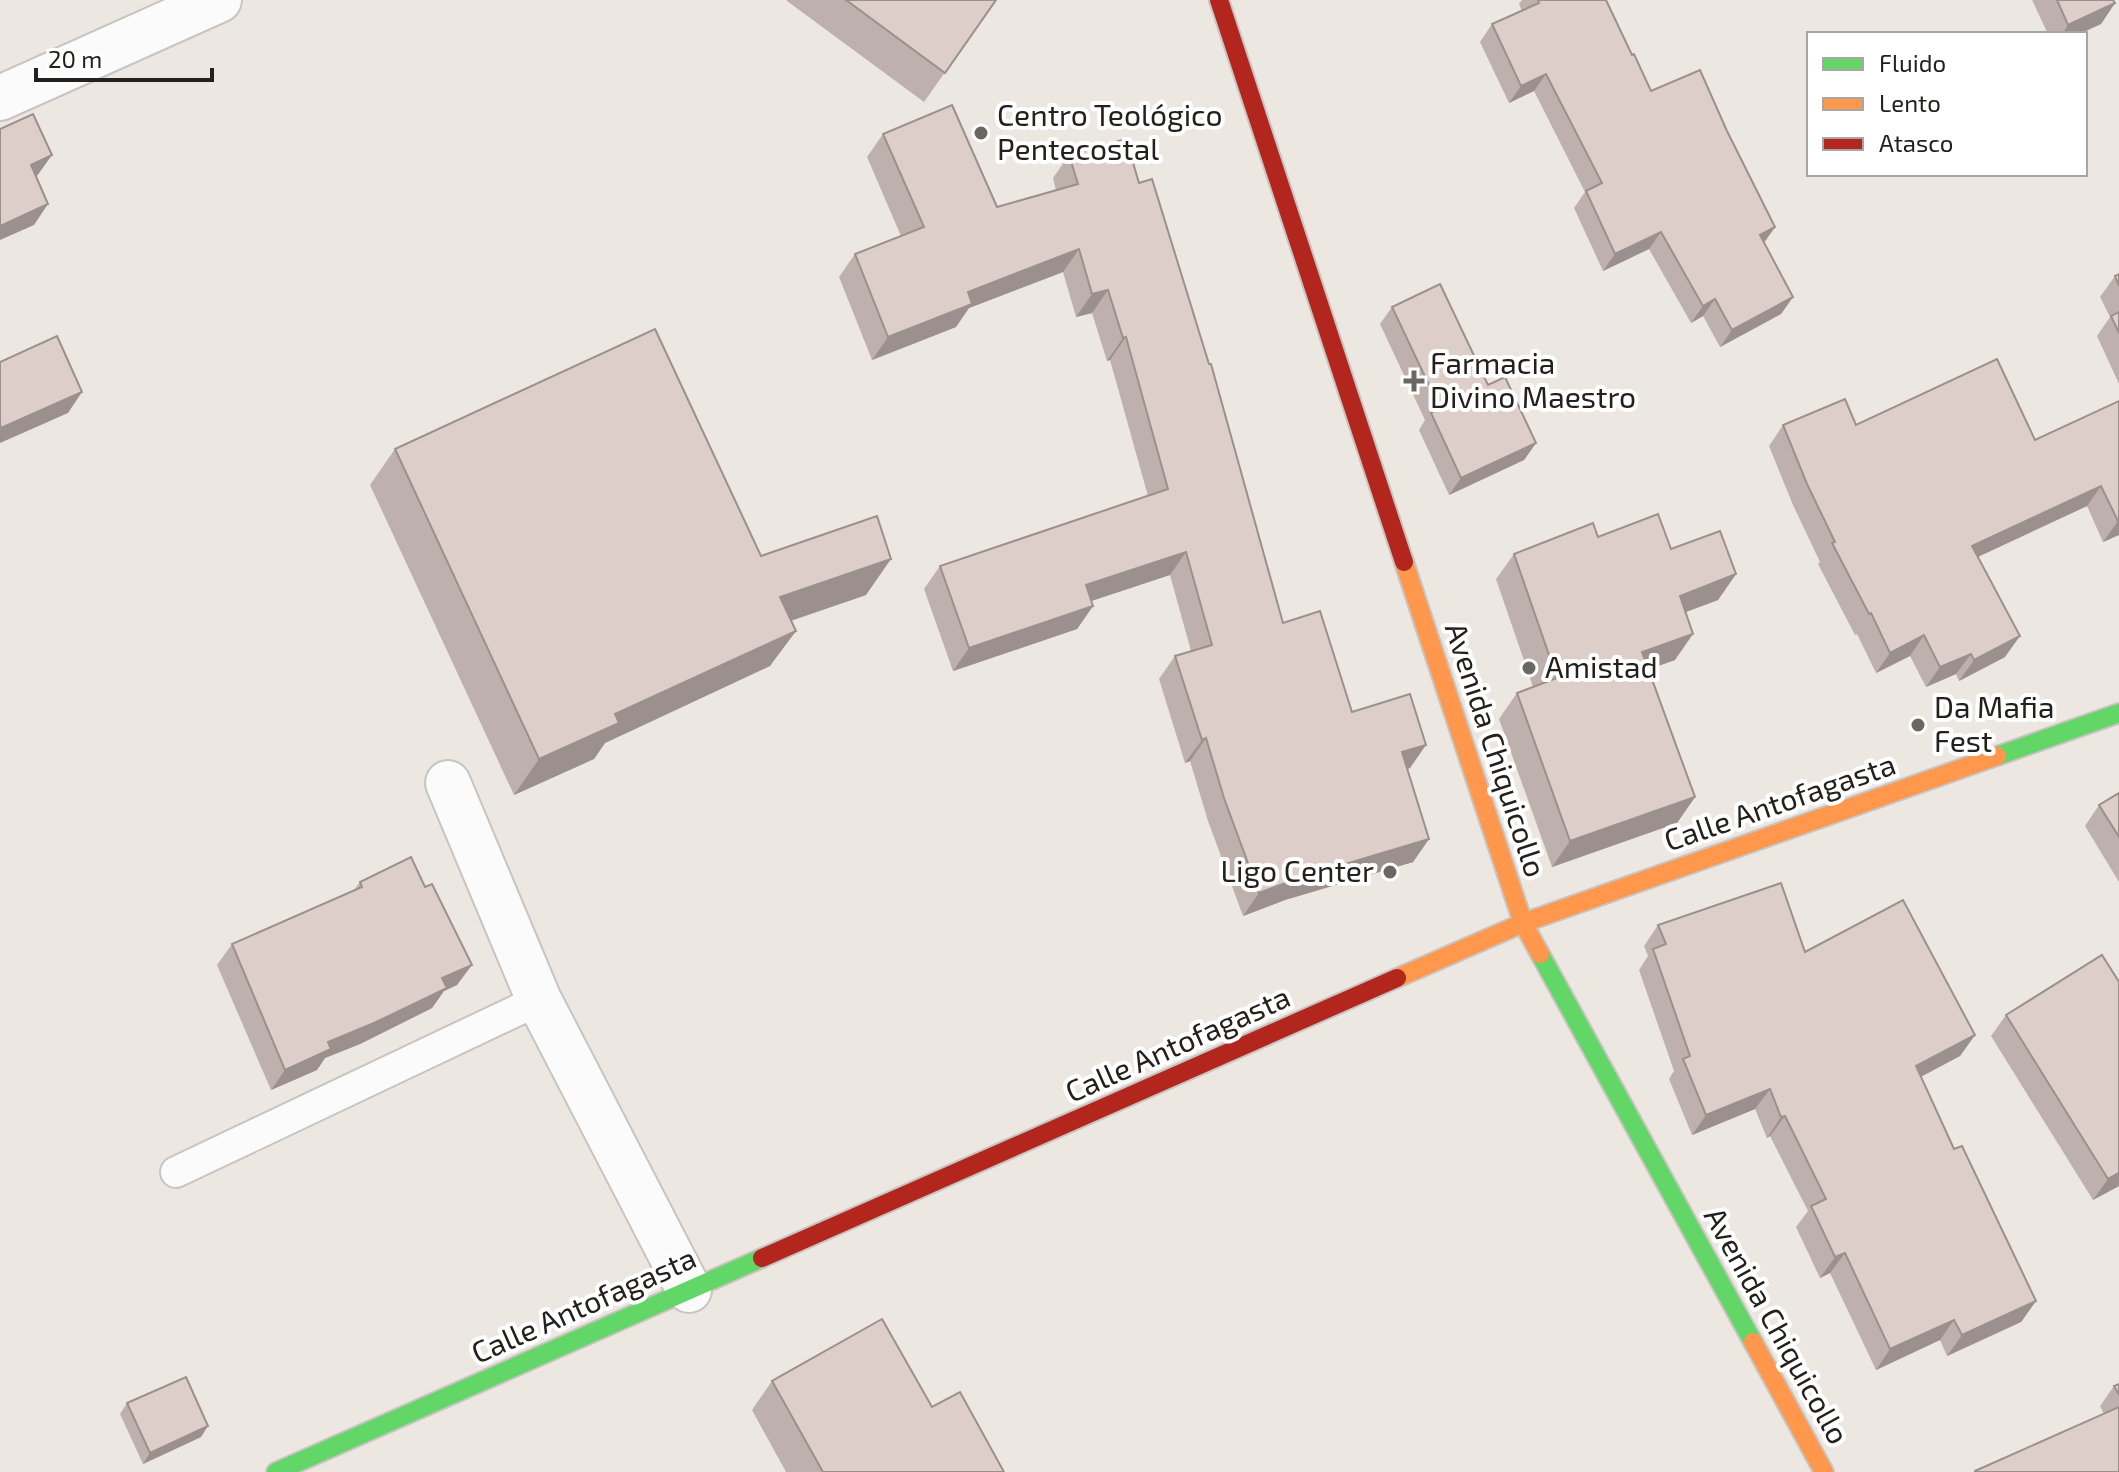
<svg xmlns="http://www.w3.org/2000/svg" width="2119" height="1472" font-family="'Exo 2',sans-serif">
	<style>
		.lines { fill: none; stroke-linecap: round; stroke-linejoin: round }
		.lane-casing { stroke: #c8c4c1; stroke-width: 34 }
		.street-casing { stroke: #c8c4c1; stroke-width: 48 }
		.fast-casing { stroke: #c8c4c1; stroke-width: 22 }
		.slow-casing { stroke: #c8c4c1; stroke-width: 22 }
		.jam-casing { stroke: #c8c4c1; stroke-width: 22 }
		.lane { stroke: #fcfbfb; stroke-width: 30 }
		.street { stroke: #fcfbfb; stroke-width: 44 }
		.fast { stroke: #63d668; stroke-width: 18 }
		.slow { stroke: #ff974d; stroke-width: 18 }
		.jam { stroke: #b3261e; stroke-width: 18 }
		.wall { fill: #beb1ad }
		.shaded-wall { fill: #9b908d }
		.building { fill: #ddcec9; stroke: #9b908d; stroke-width: 2 }
		.poi-dot { fill: #6a6662; stroke: #fff; stroke-width: 3 }
		.labels { text-anchor: middle; stroke-width: 8; stroke-linejoin: round; paint-order: stroke }
		.poi-label { font-size: 30px; fill: #24201d; stroke: #fff; text-anchor: start }
		.street-label { font-size: 30px; fill: #24201d; stroke: #fff }
	</style>
	<rect width="100%" height="100%" fill="#ede7e2"/>
	<g class="lines">
		<defs>
			<path id="lane" d="M 176,1172 L 539,1000"/>
			<g id="street">
				<path d="M 0,98 L 219,0"/>
				<path d="M 448,783 L 539,1000 L 689,1290"/>
			</g>
			<g id="fast">
				<path d="M 1997,756 L 2119,713"/>
				<path d="M 1540,954 L 1753,1342"/>
				<path d="M 276,1472 L 762,1258"/>
			</g>
			<g id="slow">
				<path d="M 1404,562 L 1523,923 L 1540,954"/>
				<path d="M 1397,978 L 1523,923 L 1997,756"/>
				<path d="M 1753,1342 L 1824,1472"/>
			</g>
			<g id="jam">
				<path d="M 1219,0 L 1404,562"/>
				<path d="M 762,1258 L 1397,978"/>
			</g>
		</defs>
		<!-- lane casing -->
		<use href="#lane" class="lane-casing"/>
		<!-- street casing -->
		<use href="#street" class="street-casing"/>
		<!-- fast casing -->
		<use href="#fast" class="fast-casing"/>
		<!-- slow casing -->
		<use href="#slow" class="slow-casing"/>
		<!-- jam casing -->
		<use href="#jam" class="jam-casing"/>
		<!-- lane -->
		<use href="#lane" class="lane"/>
		<!-- street -->
		<use href="#street" class="street"/>
		<!-- fast -->
		<use href="#fast" class="fast"/>
		<!-- slow -->
		<use href="#slow" class="slow"/>
		<!-- jam -->
		<use href="#jam" class="jam"/>
	</g>
	<!-- wall -->
	<g class="wall">
		<path d="M 787,0 L 996,0 L 924,102 L 787,1 Z"/>
		<path d="M 1522,0 L 1606,0 L 1632,55 L 1651,91 L 1727,131 L 1775,227 L 1764,243 L 1793,297 L 1781,314 L 1720,347 L 1703,316 L 1691,323 L 1649,249 L 1603,271 L 1574,208 L 1585,192 L 1534,91 L 1509,103 L 1480,42 L 1492,24 L 1522,11 L 1519,4 Z"/>
		<path d="M 2032,0 L 2113,0 L 2115,3 L 2101,24 L 2079,34 L 2048,34 Z"/>
		<path d="M 883,134 L 997,207 L 1056,190 L 1053,178 L 1069,155 L 1139,183 L 1283,623 L 1352,712 L 1410,768 L 1407,769 L 1429,839 L 1413,862 L 1285,900 L 1243,916 L 1208,821 L 1190,761 L 1185,763 L 1159,679 L 1175,656 L 1191,651 L 1170,575 L 1091,601 L 1093,606 L 1077,629 L 953,671 L 924,589 L 940,566 L 1148,496 L 1110,360 L 1107,361 L 1092,313 L 1076,317 L 1063,272 L 969,308 L 956,327 L 872,360 L 839,277 L 855,254 L 901,236 L 867,157 Z"/>
		<path d="M 2119,274 L 2119,384 L 2097,336 L 2110,317 L 2100,297 L 2115,276 Z"/>
		<path d="M 1392,307 L 1488,385 L 1536,443 L 1524,460 L 1449,495 L 1419,430 L 1425,420 L 1380,324 Z"/>
		<path d="M 2119,401 L 2119,535 L 2103,542 L 2087,506 L 1978,557 L 2005,657 L 1959,681 L 1956,674 L 1926,687 L 1910,656 L 1876,673 L 1857,634 L 1855,635 L 1818,564 L 1820,562 L 1793,505 L 1769,446 L 1783,425 L 1856,425 L 2035,440 Z"/>
		<path d="M 395,449 L 761,556 L 866,595 L 791,621 L 770,666 L 605,743 L 594,759 L 514,795 L 370,485 Z"/>
		<path d="M 1598,537 L 1671,549 L 1736,574 L 1718,600 L 1685,612 L 1675,660 L 1649,669 L 1695,797 L 1677,823 L 1552,867 L 1499,719 L 1517,693 L 1533,687 L 1496,579 L 1514,554 Z"/>
		<path d="M 2119,793 L 2119,882 L 2085,826 L 2099,805 Z"/>
		<path d="M 360,882 L 457,985 L 444,991 L 432,1008 L 360,1044 L 325,1058 L 317,1070 L 271,1090 L 217,965 L 232,944 L 354,890 Z"/>
		<path d="M 1658,925 L 1805,952 L 1975,1035 L 1960,1056 L 1921,1076 L 1954,1149 L 2036,1301 L 2021,1322 L 1947,1356 L 1940,1340 L 1876,1370 L 1830,1273 L 1820,1278 L 1796,1227 L 1808,1211 L 1770,1136 L 1767,1138 L 1755,1109 L 1692,1135 L 1669,1079 L 1674,1071 L 1639,970 L 1648,956 L 1644,946 Z"/>
		<path d="M 2119,982 L 2119,1186 L 2093,1200 L 1991,1036 L 2006,1015 Z"/>
		<path d="M 772,1381 L 932,1407 L 1004,1472 L 786,1472 L 752,1410 Z"/>
		<path d="M 2119,1384 L 2119,1472 L 1974,1472 L 2104,1414 L 2100,1406 L 2114,1386 Z"/>
		<path d="M 127,1403 L 201,1437 L 143,1464 L 120,1414 Z"/>
	</g>
	<!-- shaded-wall -->
	<g class="shaded-wall">
		<path d="M 2115,3 L 2101,24 L 2079,34 L 2062,34 L 2068,25 Z"/>
		<path d="M 1546,74 L 1534,91 L 1509,103 L 1521,86 Z"/>
		<path d="M 52,155 L 37,176 L 17,186 L 31,165 Z"/>
		<path d="M 48,204 L 34,225 L 0,240 L 0,226 Z"/>
		<path d="M 1775,227 L 1763,244 L 1760,235 Z"/>
		<path d="M 1661,232 L 1649,249 L 1603,271 L 1615,254 Z"/>
		<path d="M 1079,249 L 1063,272 L 969,308 L 956,327 L 872,360 L 888,337 L 968,292 Z"/>
		<path d="M 1108,290 L 1092,313 L 1076,317 L 1092,294 Z"/>
		<path d="M 1793,297 L 1781,314 L 1720,347 L 1732,330 Z"/>
		<path d="M 1715,299 L 1703,316 L 1691,323 L 1703,306 Z"/>
		<path d="M 1126,337 L 1110,360 L 1107,361 L 1123,338 Z"/>
		<path d="M 82,392 L 68,413 L 0,443 L 0,430 L 1,428 Z"/>
		<path d="M 1536,443 L 1524,460 L 1449,495 L 1461,478 Z"/>
		<path d="M 2101,486 L 2087,506 L 1958,566 L 1972,546 Z"/>
		<path d="M 2118,521 L 2119,521 L 2119,535 L 2103,542 Z"/>
		<path d="M 1186,552 L 1170,575 L 1070,608 L 1086,585 Z"/>
		<path d="M 891,559 L 866,595 L 755,633 L 780,597 Z"/>
		<path d="M 1736,574 L 1718,600 L 1662,621 L 1680,596 Z"/>
		<path d="M 1093,606 L 1077,629 L 953,671 L 969,648 Z"/>
		<path d="M 796,631 L 770,666 L 605,743 L 594,759 L 514,795 L 539,759 L 615,714 Z"/>
		<path d="M 1693,634 L 1675,660 L 1624,678 L 1642,652 Z"/>
		<path d="M 1924,635 L 1910,656 L 1876,673 L 1890,653 Z"/>
		<path d="M 2020,636 L 2005,657 L 1959,681 L 1974,660 Z"/>
		<path d="M 1971,654 L 1956,674 L 1926,687 L 1940,667 Z"/>
		<path d="M 1206,738 L 1190,761 L 1185,763 L 1202,740 Z"/>
		<path d="M 1426,745 L 1410,768 L 1386,776 L 1402,752 Z"/>
		<path d="M 1695,797 L 1677,823 L 1552,867 L 1570,841 Z"/>
		<path d="M 1429,839 L 1413,862 L 1285,900 L 1243,916 L 1259,893 L 1302,877 Z"/>
		<path d="M 472,965 L 457,985 L 444,991 L 432,1008 L 360,1044 L 325,1058 L 317,1070 L 271,1090 L 285,1070 L 328,1042 L 442,978 Z"/>
		<path d="M 1975,1035 L 1960,1056 L 1902,1087 L 1916,1066 Z"/>
		<path d="M 1770,1089 L 1755,1109 L 1692,1135 L 1706,1115 Z"/>
		<path d="M 1785,1116 L 1770,1136 L 1767,1138 L 1781,1117 Z"/>
		<path d="M 2119,1173 L 2119,1186 L 2093,1200 L 2108,1179 Z"/>
		<path d="M 1845,1253 L 1830,1273 L 1820,1278 L 1835,1257 Z"/>
		<path d="M 2036,1301 L 2021,1322 L 1947,1356 L 1962,1335 Z"/>
		<path d="M 1954,1320 L 1940,1340 L 1876,1370 L 1890,1349 Z"/>
		<path d="M 208,1426 L 201,1437 L 143,1464 L 150,1453 Z"/>
	</g>
	<!-- building -->
	<g class="building">
		<path d="M 846,0 L 996,0 L 945,73 Z"/>
		<path d="M 1538,0 L 1606,0 L 1632,55 L 1634,54 L 1651,91 L 1700,70 L 1727,131 L 1775,227 L 1760,235 L 1793,297 L 1732,330 L 1715,299 L 1703,306 L 1661,232 L 1615,254 L 1586,191 L 1602,183 L 1546,74 L 1521,86 L 1492,24 L 1539,3 Z"/>
		<path d="M 2057,0 L 2113,0 L 2115,3 L 2068,25 Z"/>
		<path d="M 952,105 L 997,207 L 1078,184 L 1069,155 L 1126,139 L 1139,183 L 1152,179 L 1209,364 L 1211,364 L 1283,623 L 1320,611 L 1352,712 L 1410,694 L 1426,745 L 1402,752 L 1429,839 L 1302,877 L 1259,893 L 1224,798 L 1206,738 L 1202,740 L 1175,656 L 1212,645 L 1186,552 L 1086,585 L 1093,606 L 969,648 L 940,566 L 1168,489 L 1126,337 L 1123,338 L 1108,290 L 1092,294 L 1079,249 L 968,292 L 972,304 L 888,337 L 855,254 L 924,227 L 883,134 Z"/>
		<path d="M 33,114 L 52,155 L 31,165 L 48,204 L 0,226 L 0,129 Z"/>
		<path d="M 2119,274 L 2119,286 L 2115,276 Z"/>
		<path d="M 1440,284 L 1488,385 L 1505,377 L 1536,443 L 1461,478 L 1431,413 L 1440,408 L 1392,307 Z"/>
		<path d="M 2119,312 L 2119,333 L 2111,316 Z"/>
		<path d="M 655,329 L 761,556 L 877,516 L 891,559 L 780,597 L 796,631 L 615,714 L 619,723 L 539,759 L 395,449 Z"/>
		<path d="M 57,336 L 82,392 L 1,428 L 0,425 L 0,362 Z"/>
		<path d="M 1997,359 L 2035,440 L 2119,401 L 2119,521 L 2118,521 L 2101,486 L 1972,546 L 2020,636 L 1974,660 L 1971,654 L 1940,667 L 1924,635 L 1890,653 L 1871,613 L 1869,614 L 1832,543 L 1835,542 L 1807,484 L 1783,425 L 1845,399 L 1856,425 Z"/>
		<path d="M 1658,514 L 1671,549 L 1720,531 L 1736,574 L 1680,596 L 1693,634 L 1642,652 L 1695,797 L 1570,841 L 1517,693 L 1557,678 L 1514,554 L 1593,523 L 1598,537 Z"/>
		<path d="M 2119,793 L 2119,837 L 2099,805 Z"/>
		<path d="M 411,857 L 425,887 L 432,884 L 472,965 L 442,978 L 447,988 L 374,1023 L 328,1042 L 331,1049 L 285,1070 L 232,944 L 362,887 L 360,882 Z"/>
		<path d="M 1781,883 L 1805,952 L 1903,900 L 1975,1035 L 1916,1066 L 1954,1149 L 1962,1146 L 2036,1301 L 1962,1335 L 1954,1320 L 1890,1349 L 1845,1253 L 1835,1257 L 1811,1206 L 1826,1199 L 1785,1116 L 1781,1117 L 1770,1089 L 1706,1115 L 1683,1059 L 1690,1056 L 1653,949 L 1666,944 L 1658,925 Z"/>
		<path d="M 2102,955 L 2119,982 L 2119,1173 L 2108,1179 L 2006,1015 Z"/>
		<path d="M 882,1319 L 932,1407 L 960,1392 L 1004,1472 L 823,1472 L 772,1381 Z"/>
		<path d="M 186,1377 L 208,1426 L 150,1453 L 127,1403 Z"/>
		<path d="M 2119,1384 L 2119,1395 L 2114,1386 Z"/>
		<path d="M 2119,1407 L 2119,1472 L 1975,1472 L 1975,1471 Z"/>
	</g>
	<!-- markers -->
	<g class="poi-dot">
		<circle cx="981" cy="133" r="8"/>
		<path d="M1410 369h8v8h8v8h-8v8h-8v-8h-8v-8h8z"/>
		<circle cx="1529" cy="668" r="8"/>
		<circle cx="1918" cy="725" r="8"/>
		<circle cx="1390" cy="872" r="8"/>
	</g>
	<g class="labels">
		<!-- poi labels -->
		<g class="poi-label">
			<text x="997" y="126">Centro Teológico<tspan x="997" dy="34">Pentecostal</tspan></text>
			<text x="1430" y="374">Farmacia<tspan x="1430" dy="34">Divino Maestro</tspan></text>
			<text x="1545" y="678">Amistad</text>
			<text x="1934" y="718">Da Mafia<tspan x="1934" dy="34">Fest</tspan></text>
			<text x="1374" y="882" text-anchor="end">Ligo Center</text>
		</g>
		<!-- street labels -->
		<g class="street-label">
			<text transform="translate(1495 750) rotate(72)" y="10">Avenida Chiquicollo</text>
			<text transform="translate(1780 803) rotate(-19)" y="10">Calle Antofagasta</text>
			<text transform="translate(1178 1045) rotate(-24)" y="10">Calle Antofagasta</text>
			<text transform="translate(584 1306) rotate(-24)" y="10">Calle Antofagasta</text>
			<text transform="translate(1776 1326) rotate(61)" y="10">Avenida Chiquicollo</text>
		</g>
	</g>
	<!-- legend -->
	<rect x="1807" y="32" width="280" height="144" fill="#ffffff" stroke="#a7a6a5" stroke-width="2"/>
	<rect x="1823" y="58" width="40" height="12" fill="#63d668" stroke="#a7a6a5" stroke-width="2"/>
	<text x="1879" y="72" font-size="24" fill="#24201d">Fluido</text>
	<rect x="1823" y="98" width="40" height="12" fill="#ff974d" stroke="#a7a6a5" stroke-width="2"/>
	<text x="1879" y="112" font-size="24" fill="#24201d">Lento</text>
	<rect x="1823" y="138" width="40" height="12" fill="#b3261e" stroke="#a7a6a5" stroke-width="2"/>
	<text x="1879" y="152" font-size="24" fill="#24201d">Atasco</text>
	<!-- scale -->
	<path d="M36 68v12h176v-12" fill="none" stroke="#24201d" stroke-width="4"/>
	<text x="48" y="68" font-size="24" fill="#24201d" stroke="#ffffff" stroke-width="6" paint-order="stroke">20 m</text>
</svg>
